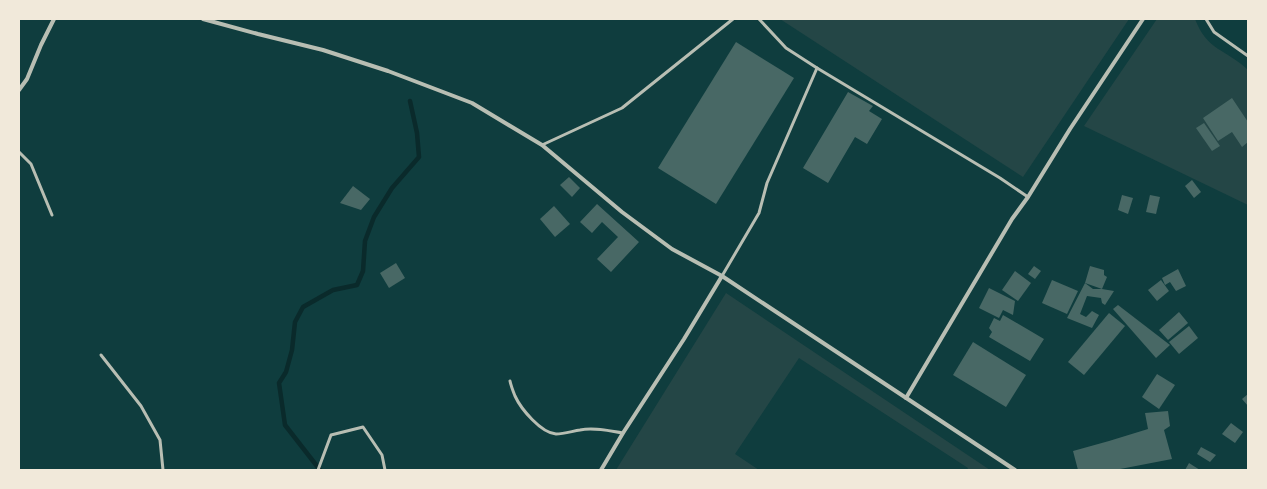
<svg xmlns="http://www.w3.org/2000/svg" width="1267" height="489" font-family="Mulish,sans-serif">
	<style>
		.green { fill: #244646 }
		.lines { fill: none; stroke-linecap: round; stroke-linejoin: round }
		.stream { stroke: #0a2a2b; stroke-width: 4.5 }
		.building { fill: #486865 }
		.service { stroke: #b8beb3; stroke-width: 3 }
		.minor { stroke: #b8beb3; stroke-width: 4 }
	</style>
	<rect width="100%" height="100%" fill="#0f3d3e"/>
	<!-- green -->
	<g class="green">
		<path d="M 780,19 L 1129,19 L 1023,177 Z"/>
		<path d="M 1157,19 L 1195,19 C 1207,51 1226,49 1248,70 L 1248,205 L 1084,126 Z"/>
		<path d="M 726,293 L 990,470 L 967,470 L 968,468 L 799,358 L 735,454 L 759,470 L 616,470 Z"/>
	</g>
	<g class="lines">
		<!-- stream -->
		<path class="stream" d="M 320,470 L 285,425 L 279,383 L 286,372 L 292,350 L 295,322 L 303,307 L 333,290 L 357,285 L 363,271 L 365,241 L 374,217 L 392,188 L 419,157 L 417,133 L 410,101"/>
	</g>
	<!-- building -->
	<g class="building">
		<path d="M 736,42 L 794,78 L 716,204 L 658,168 Z"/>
		<path d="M 848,92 L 873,106 L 869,111 L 882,119 L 867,144 L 855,137 L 828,183 L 803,168 Z"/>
		<path d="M 1232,98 L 1248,122 L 1248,142 L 1242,147 L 1232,132 L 1218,141 L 1203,118 Z"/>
		<path d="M 1204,123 L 1220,146 L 1212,151 L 1196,128 Z"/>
		<path d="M 569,177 L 580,188 L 572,197 L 560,185 Z"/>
		<path d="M 1192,180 L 1201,192 L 1194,198 L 1185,186 Z"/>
		<path d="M 353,186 L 370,199 L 361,210 L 340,203 Z"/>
		<path d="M 1122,195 L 1133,198 L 1128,214 L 1118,210 Z"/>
		<path d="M 1150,195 L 1160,197 L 1156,214 L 1146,212 Z"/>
		<path d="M 597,204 L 639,242 L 611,272 L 597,259 L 618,237 L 602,222 L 592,233 L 580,222 Z"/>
		<path d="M 554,206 L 570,224 L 555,237 L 540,219 Z"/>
		<path d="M 396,263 L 405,278 L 389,288 L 380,273 Z"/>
		<path d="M 1034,266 L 1041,271 L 1035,279 L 1028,274 Z"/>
		<path d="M 1090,266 L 1104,270 L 1104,275 L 1107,277 L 1102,289 L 1085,283 Z"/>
		<path d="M 1178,269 L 1186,286 L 1176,291 L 1170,282 L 1165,285 L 1162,278 Z"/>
		<path d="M 1015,271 L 1031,283 L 1018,301 L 1002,290 Z"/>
		<path d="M 1052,280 L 1078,291 L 1067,314 L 1042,303 Z"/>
		<path d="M 1161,280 L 1169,291 L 1157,301 L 1148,290 Z"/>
		<path d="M 1085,283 L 1093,289 L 1102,289 L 1114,291 L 1105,305 L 1102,303 L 1101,298 L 1087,296 L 1080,314 L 1086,317 L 1092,311 L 1099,315 L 1092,328 L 1067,318 Z"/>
		<path d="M 989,288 L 1015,301 L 1013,315 L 1003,310 L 999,318 L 979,308 Z"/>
		<path d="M 1118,305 L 1170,345 L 1156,358 L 1113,309 Z"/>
		<path d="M 1179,312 L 1188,323 L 1168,340 L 1159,330 Z"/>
		<path d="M 1109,313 L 1125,326 L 1084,375 L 1068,362 Z"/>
		<path d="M 1003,315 L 1044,339 L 1030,361 L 989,337 L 992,332 L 989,328 L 994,318 L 1000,321 Z"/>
		<path d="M 1189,326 L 1198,338 L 1179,354 L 1169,342 Z"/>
		<path d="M 973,342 L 1026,375 L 1006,407 L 953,375 Z"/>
		<path d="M 1157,374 L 1175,385 L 1159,409 L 1142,397 Z"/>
		<path d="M 1248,394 L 1248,406 L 1242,399 Z"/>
		<path d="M 1168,411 L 1170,426 L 1164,430 L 1172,459 L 1115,470 L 1078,470 L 1073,451 L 1109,441 L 1148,429 L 1145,413 Z"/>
		<path d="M 1231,423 L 1243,432 L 1235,443 L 1222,434 Z"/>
		<path d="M 1201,447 L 1216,455 L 1210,462 L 1197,454 Z"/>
		<path d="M 1189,463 L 1200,470 L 1185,470 Z"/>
	</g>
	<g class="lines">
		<!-- service -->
		<g class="service">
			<path d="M 759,19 L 786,48 L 817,68 L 1000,178 L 1028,197"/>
			<path d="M 1206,19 L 1214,32 L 1248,56"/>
			<path d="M 542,145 L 622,108 L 733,19"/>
			<path d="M 19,152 L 31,164 L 52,215"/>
			<path d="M 722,276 L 759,213 L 767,183 L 817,68"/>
			<path d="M 101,355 L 141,406 L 160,440 L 163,470"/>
			<path d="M 510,381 C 511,386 513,391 515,396 C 521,409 541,433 556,434 C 564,434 573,431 580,430 C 594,427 609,431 623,433"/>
			<path d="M 318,470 L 331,435 L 363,427 L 382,455 L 385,470"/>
		</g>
		<!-- minor -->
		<g class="minor">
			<path d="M 203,19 L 258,34 L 323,50 L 388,71 L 472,103 L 542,145 L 622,212 L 672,249 L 722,276 L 1015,470"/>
			<path d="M 19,90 L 27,79 L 41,45 L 54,19"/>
			<path d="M 906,398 L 1012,219 L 1028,197 L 1070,129 L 1143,19"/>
			<path d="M 601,470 L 623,433 L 684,339 L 722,276"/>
		</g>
	</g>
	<!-- border -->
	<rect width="1267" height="489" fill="none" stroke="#f1e9da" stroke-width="40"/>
</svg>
